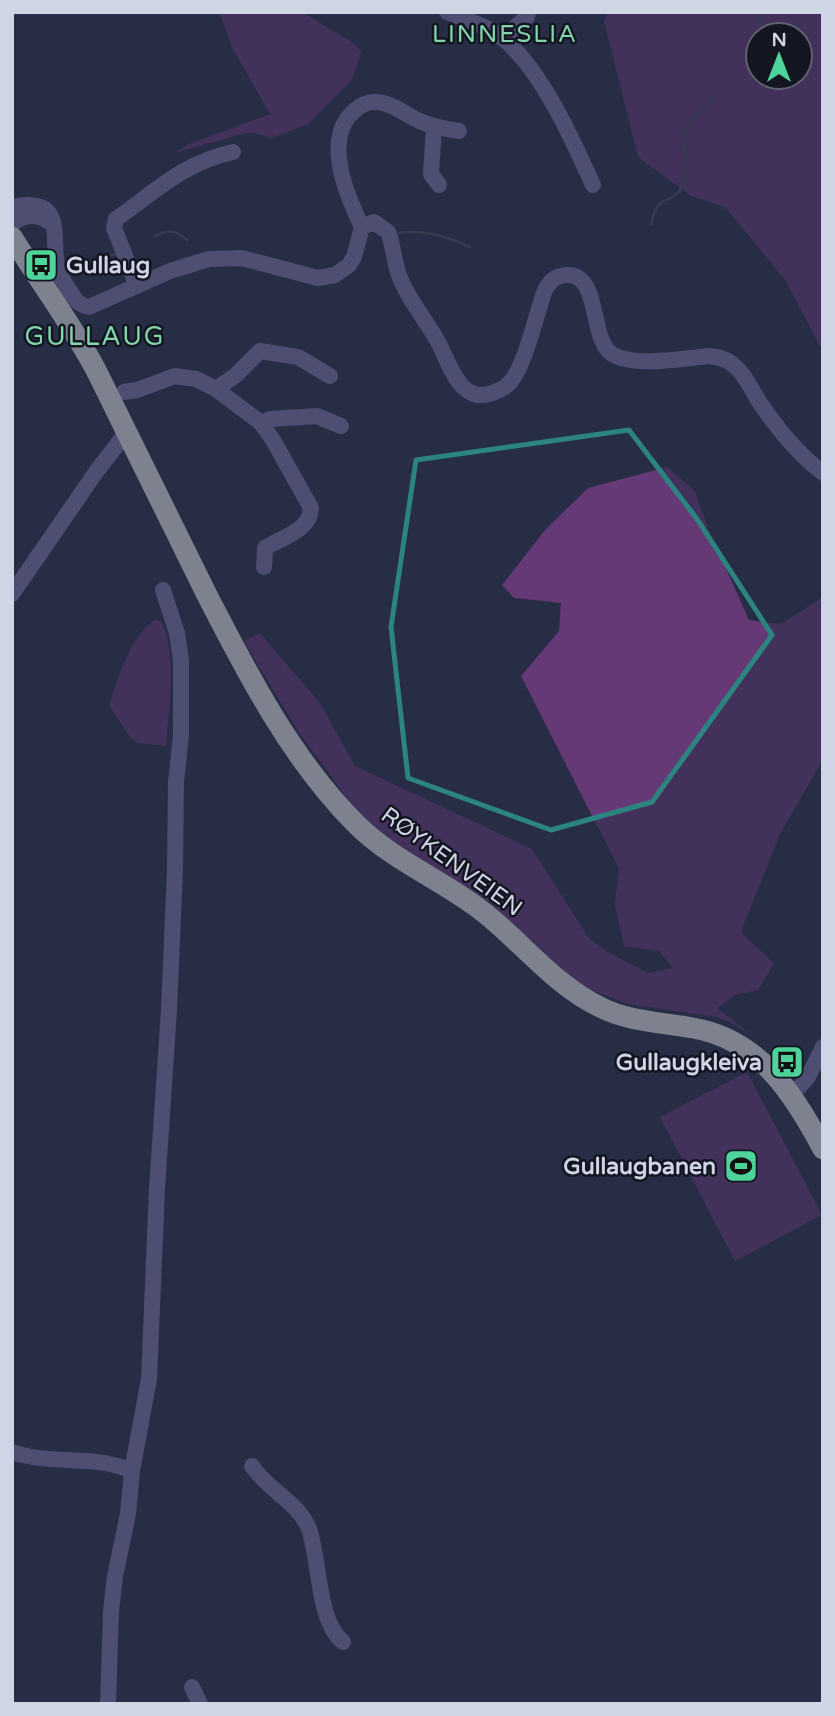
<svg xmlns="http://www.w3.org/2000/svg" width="835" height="1716" font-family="'Varela Round',sans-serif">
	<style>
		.green { fill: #653976; fill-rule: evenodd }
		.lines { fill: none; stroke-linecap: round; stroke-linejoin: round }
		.stream { stroke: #45515b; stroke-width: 2.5 }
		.minor { stroke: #7f73a9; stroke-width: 16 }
		.highway { stroke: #e9e9e9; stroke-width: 21 }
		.marked { fill: none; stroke: #2c8480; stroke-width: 5; stroke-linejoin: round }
		.labels { text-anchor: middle; stroke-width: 5; stroke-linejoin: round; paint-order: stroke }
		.poi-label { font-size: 23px; font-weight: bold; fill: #d0d5e5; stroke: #131621; text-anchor: end }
		.street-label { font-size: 23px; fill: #d0d5e5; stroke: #131621 }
		.neighbourhood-label { font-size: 24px; letter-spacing: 2px; fill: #82d4ab; stroke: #131621 }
		.quarter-label { font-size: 26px; letter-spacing: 2px; fill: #82d4ab; stroke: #131621 }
	</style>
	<rect width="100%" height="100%" fill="#262d45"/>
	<!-- green -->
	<g class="green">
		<path d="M 219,12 L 302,12 L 355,44 L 361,52 L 352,80 L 308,124 L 272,138 L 250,132 L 174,153 L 189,144 L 270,114 L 233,49 Z"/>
		<path d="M 608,12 L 823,12 L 823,352 L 786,281 L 725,207 L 691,196 L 638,157 L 604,21 ZM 758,35 L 800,35 L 800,77 L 758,77 Z"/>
		<path d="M 667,467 L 695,491 L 709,531 L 749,620 L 781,624 L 823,597 L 823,759 L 779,836 L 741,932 L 774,964 L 758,990 L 735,995 L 717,1008 L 754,1037 L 730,1022 L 716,1017 L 627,1004 L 589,989 L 572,978 L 489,902 L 401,848 L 372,826 L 352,805 L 298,731 L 244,641 L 260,633 L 320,703 L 355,766 L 532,849 L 588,937 L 607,952 L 648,973 L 673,968 L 659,951 L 624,946 L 615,904 L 619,869 L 521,676 L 559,631 L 561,603 L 514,598 L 502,585 L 545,530 L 588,488 Z"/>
		<path d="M 154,620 L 162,622 C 177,657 169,708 166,746 L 138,743 L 130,737 L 109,705 C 119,675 129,640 154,620 Z"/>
		<path d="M 747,1072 L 822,1215 L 735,1261 L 660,1117 Z"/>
	</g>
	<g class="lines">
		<!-- stream -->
		<g class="stream">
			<path d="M 757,25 L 764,12"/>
			<path d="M 651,225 C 653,216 655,207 663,201 C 667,199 671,199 674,196 C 694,182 685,153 682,133 L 714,95"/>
			<path d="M 399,233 C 423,229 449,237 470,247"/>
			<path d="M 155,236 C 169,230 175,229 187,240"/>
			<path d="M 66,260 L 84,263 L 115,254"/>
		</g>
		<!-- minor -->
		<g class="minor">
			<path d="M 447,12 C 466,20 491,27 506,41 C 544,75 572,139 593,185"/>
			<path d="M 502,38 L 527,17 L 528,12"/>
			<path d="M 434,127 L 431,174 L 439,185"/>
			<path d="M 12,207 C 66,196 51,233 57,265 C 59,275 64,282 69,290 C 75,299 78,305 89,307 L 170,271 L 209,259 L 242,258 L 318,278 L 335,275 L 349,265 L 354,257 L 362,227 L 374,222 L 388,232 C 394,247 394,263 400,278 C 409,300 424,318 436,338 C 449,360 459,408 495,392 C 502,389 507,387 512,380 C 526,362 536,314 545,290 C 550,281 555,276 566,275 C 601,272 589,339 612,354 C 635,368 683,358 710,356 C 717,357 724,358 731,363 C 744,372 751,389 760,403 C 777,428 798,454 823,473"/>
			<path d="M 13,223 C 25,215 36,213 49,222"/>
			<path d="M 362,227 C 347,196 322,139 354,111 C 361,105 370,101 378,102 C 395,104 407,116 422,122 C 434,127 446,129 459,131"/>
			<path d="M 137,286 L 114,228 L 116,219 C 156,191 183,163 233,152"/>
			<path d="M 216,389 L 236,375 L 260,351 L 298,357 L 330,376"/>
			<path d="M 124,392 L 137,390 L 175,376 L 196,379 L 216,389 L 261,423 L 273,440 L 311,508 C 311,530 281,538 265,548 L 264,567"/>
			<path d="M 261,423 L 270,419 L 317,416 L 341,426"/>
			<path d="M 12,594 L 96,472 L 126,433"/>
			<path d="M 792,1095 L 808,1077 L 823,1047"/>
			<path d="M 12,1452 C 50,1465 90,1455 127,1469"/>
			<path d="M 252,1466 C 267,1489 300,1504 309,1529 C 320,1560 317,1621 343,1642"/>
			<path d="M 192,1687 L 200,1704"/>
			<path d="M 108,1704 L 111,1612 L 115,1576 L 128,1514 L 132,1471 L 149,1379 L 157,1189 L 169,1010 L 175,869 L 176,782 L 181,735 L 181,661 L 177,633 L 163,590"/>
		</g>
		<!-- highway -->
		<path class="highway" d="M 12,237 C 40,282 72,324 97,372 C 134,446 170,521 207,595 C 248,675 292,760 356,824 C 393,861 441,879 482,911 C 522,942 554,985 600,1007 C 629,1022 662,1022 693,1028 C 759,1039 794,1094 823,1149"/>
	</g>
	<!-- marked area -->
	<path d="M0 0H835V1716H0ZM 629,430 L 697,519 L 772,635 L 652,802 L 551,830 L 408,778 L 391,627 L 416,460 Z" fill="#262d45" fill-opacity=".55" fill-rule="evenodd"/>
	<path class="marked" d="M 629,430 L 697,519 L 772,635 L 652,802 L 551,830 L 408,778 L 391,627 L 416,460 Z"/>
	<!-- icons -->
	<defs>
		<symbol id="bus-square" viewBox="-11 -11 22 22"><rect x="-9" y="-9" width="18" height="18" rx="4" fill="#4ed39a" stroke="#131621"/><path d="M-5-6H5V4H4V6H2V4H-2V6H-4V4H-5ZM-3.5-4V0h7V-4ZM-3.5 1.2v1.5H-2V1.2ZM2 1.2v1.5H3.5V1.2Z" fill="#111"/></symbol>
		<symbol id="stadium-square" viewBox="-11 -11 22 22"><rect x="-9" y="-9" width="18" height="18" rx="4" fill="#4ed39a" stroke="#131621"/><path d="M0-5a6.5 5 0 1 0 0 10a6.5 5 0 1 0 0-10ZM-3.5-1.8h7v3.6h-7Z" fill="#111"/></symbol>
	</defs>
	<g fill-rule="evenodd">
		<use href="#bus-square" x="22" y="246" width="38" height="38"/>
		<use href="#bus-square" x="768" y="1043" width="38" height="38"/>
		<use href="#stadium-square" x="722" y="1147" width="38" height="38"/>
	</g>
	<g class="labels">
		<!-- poi labels -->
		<g class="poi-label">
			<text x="66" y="273" text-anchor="start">Gullaug</text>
			<text x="762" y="1070">Gullaugkleiva</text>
			<text x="716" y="1174">Gullaugbanen</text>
		</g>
		<!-- street labels -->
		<g class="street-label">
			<text transform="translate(452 861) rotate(36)" y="8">RØYKENVEIEN</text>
		</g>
		<!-- neighbourhood labels -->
		<g class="neighbourhood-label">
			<text x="505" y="42">LINNESLIA</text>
		</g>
		<!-- quarter labels -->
		<g class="quarter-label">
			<text x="95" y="345">GULLAUG</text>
		</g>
	</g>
	<!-- border -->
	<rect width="835" height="1716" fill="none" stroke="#d0d5e5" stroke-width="28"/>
	<!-- north arrow -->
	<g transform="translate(779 56)"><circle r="33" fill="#131621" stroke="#5f626f" stroke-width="2"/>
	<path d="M0-5L12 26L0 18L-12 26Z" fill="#4ed39a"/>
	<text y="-10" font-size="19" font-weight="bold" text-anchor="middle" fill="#d0d5e5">N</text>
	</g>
</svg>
